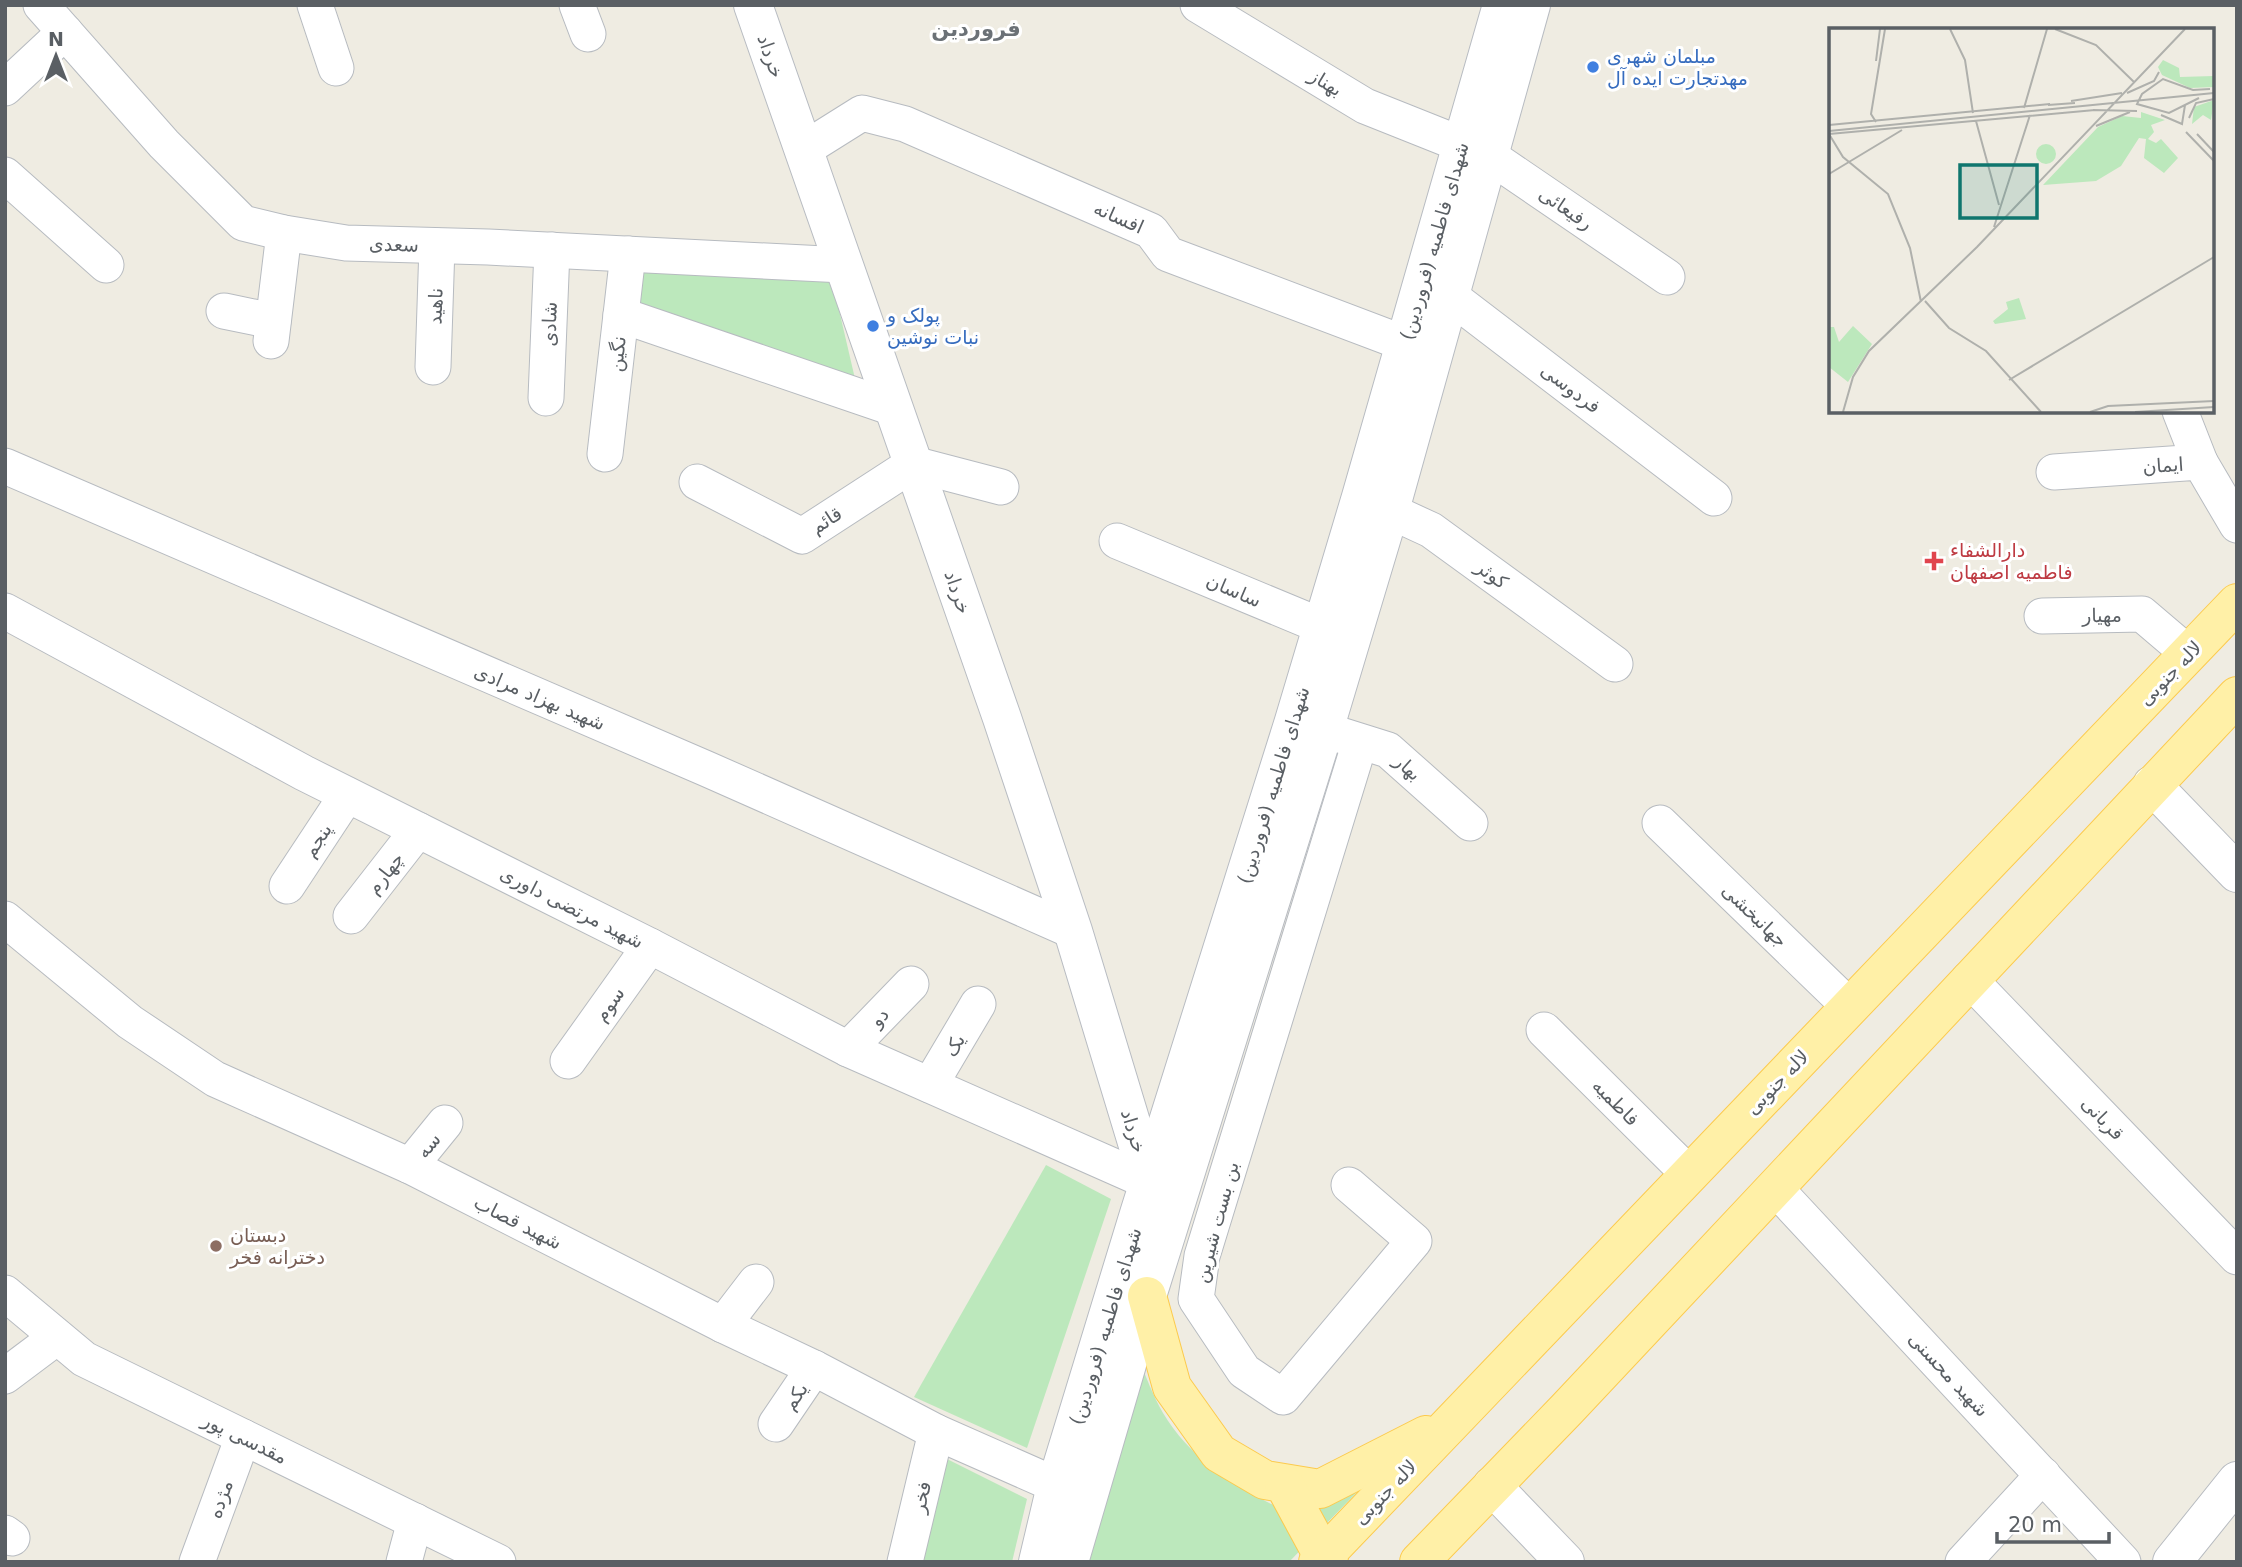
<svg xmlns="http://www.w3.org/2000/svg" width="2242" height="1567" font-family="'DejaVu Sans','Noto Sans Arabic',sans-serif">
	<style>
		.green { fill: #bce8bc }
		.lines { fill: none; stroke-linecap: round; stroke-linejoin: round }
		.minor-casing { stroke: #b7bbc0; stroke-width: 37 }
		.tertiary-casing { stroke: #b7bbc0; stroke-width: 40 }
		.secondary-casing { stroke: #b8bcc2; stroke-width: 40 }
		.primary-casing { stroke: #fcca4d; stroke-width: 40 }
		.minor { stroke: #fff; stroke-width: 35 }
		.tertiary { stroke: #fff; stroke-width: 38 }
		.secondary { stroke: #fff; stroke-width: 38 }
		.primary { stroke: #fff0a7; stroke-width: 38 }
		.shop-dot { fill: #3f7fe0; stroke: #fff; stroke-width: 2.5 }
		.health-dot { fill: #e0444e; stroke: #fff; stroke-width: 2.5 }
		.education-dot { fill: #8d6e63; stroke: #fff; stroke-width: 2.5 }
		.labels { text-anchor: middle; stroke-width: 6; stroke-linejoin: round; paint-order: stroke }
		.street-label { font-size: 19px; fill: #5a5f64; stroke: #fff }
		.shop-label { font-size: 19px; fill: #366cbe; stroke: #fff; text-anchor: start }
		.health-label { font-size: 19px; fill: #be3a42; stroke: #fff; text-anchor: start }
		.education-label { font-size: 19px; fill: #785e54; stroke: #fff; text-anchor: start }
		.neighbourhood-label { font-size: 21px; font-weight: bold; fill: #6b7176; stroke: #fff }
		.inset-road { fill: none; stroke: #afb0ac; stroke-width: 2 }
		.view { fill: #0f766e; fill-opacity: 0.15; stroke: #0f766e; stroke-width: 3.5 }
		.inset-edge { fill: none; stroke: #5a5f64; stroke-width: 3.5 }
	</style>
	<rect width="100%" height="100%" fill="#efece2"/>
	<!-- green -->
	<g class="green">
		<path d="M 643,267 L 832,280 L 856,383 L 639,310 Z"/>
		<path d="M 1046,1165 L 1111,1199 L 1027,1448 L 914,1397 Z"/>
		<path d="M 1138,1358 C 1146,1376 1153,1396 1163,1413 C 1189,1457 1231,1483 1275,1506 L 1360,1489 L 1289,1562 L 1088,1562 Z"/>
		<path d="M 945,1458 L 1027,1499 L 1012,1562 L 922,1562 Z"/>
	</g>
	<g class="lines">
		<defs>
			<g id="minor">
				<path d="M 41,5 L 164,144 L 243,223 L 284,233 L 346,243 L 488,247 L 844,265"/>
				<path d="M 315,5 L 336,68"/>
				<path d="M 577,5 L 588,34"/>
				<path d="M 1198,5 L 1365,106 L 1488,155 L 1667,277"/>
				<path d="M 5,88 L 65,32"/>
				<path d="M 803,150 L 862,113 L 905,124 L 1151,231 L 1168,254 L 1430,353"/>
				<path d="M 5,175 L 106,265"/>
				<path d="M 1427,285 L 1450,296 L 1714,498"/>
				<path d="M 224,311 L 273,321"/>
				<path d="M 621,315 L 893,408"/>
				<path d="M 271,341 L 284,233"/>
				<path d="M 433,367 L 437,246"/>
				<path d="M 546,398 L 552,250"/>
				<path d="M 2180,411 L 2200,462"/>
				<path d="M 605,454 L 628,254"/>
				<path d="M 5,466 L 707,769 L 1073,931"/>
				<path d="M 2054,472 L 2200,462 L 2237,525"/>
				<path d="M 697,482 L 802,536 L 913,464 L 1001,487"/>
				<path d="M 1364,499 L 1431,530 L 1615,664"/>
				<path d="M 1117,541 L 1348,637"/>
				<path d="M 5,611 L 304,773 L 650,946 L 848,1049 L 1149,1182"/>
				<path d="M 2042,616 L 2142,614 L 2189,654"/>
				<path d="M 1337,734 L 1388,750 L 1470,823"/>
				<path d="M 1660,823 L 1850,1007"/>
				<path d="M 287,886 L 347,795"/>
				<path d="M 351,916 L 418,830"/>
				<path d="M 5,919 L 130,1022 L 215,1079 L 410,1166 L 723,1325 L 814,1368 L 936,1432 L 1081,1496"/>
				<path d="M 1969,979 L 2237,1257"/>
				<path d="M 1544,1030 L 1689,1174"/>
				<path d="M 848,1049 L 911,984"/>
				<path d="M 568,1061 L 650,946"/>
				<path d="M 930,1085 L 978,1004"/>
				<path d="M 410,1166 L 445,1123"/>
				<path d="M 1349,1185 L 1414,1241 L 1283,1397 L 1244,1371 L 1196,1299 L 1202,1256 L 1360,742"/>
				<path d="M 1775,1188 L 2123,1562"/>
				<path d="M 5,1293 L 84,1359 L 498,1562"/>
				<path d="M 723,1325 L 756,1282"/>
				<path d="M 5,1376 L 57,1337"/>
				<path d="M 776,1424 L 814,1368"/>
				<path d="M 5,1533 L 12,1538"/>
				<path d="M 197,1562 L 243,1437"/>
				<path d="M 404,1562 L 415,1521"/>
				<path d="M 905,1562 L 936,1432"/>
				<path d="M 1963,1562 L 2043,1475"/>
			</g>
			<g id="tertiary">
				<path d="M 2152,785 L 2237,873"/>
				<path d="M 1492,1486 L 1565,1562"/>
				<path d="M 2172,1562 L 2237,1481"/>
			</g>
			<g id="secondary">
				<path d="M 753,5 L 1002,718 L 1073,931 L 1149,1182"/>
				<path d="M 1038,1562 L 1056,1486 L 1139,1214 L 1294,721 L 1361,497 L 1502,5"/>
				<path d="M 1069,1562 L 1147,1296 L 1324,730 L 1390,510 L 1531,5"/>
			</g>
			<g id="primary">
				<path d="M 1147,1296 L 1172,1387 L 1219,1453 L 1265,1480 L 1320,1489 L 1426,1435"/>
				<path d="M 1284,1484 L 1323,1556 L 1329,1562"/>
				<path d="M 1318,1562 L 2237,603"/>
				<path d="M 1419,1562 L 1567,1409 L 2237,696"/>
			</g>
		</defs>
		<!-- minor casing -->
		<use href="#minor" class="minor-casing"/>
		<!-- tertiary casing -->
		<use href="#tertiary" class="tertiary-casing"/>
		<!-- secondary casing -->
		<use href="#secondary" class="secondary-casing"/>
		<!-- primary casing -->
		<use href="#primary" class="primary-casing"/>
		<!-- minor -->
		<use href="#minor" class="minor"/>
		<!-- tertiary -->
		<use href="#tertiary" class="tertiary"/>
		<!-- secondary -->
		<use href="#secondary" class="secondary"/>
		<!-- primary -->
		<use href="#primary" class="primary"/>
	</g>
	<!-- markers -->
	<g class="shop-dot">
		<circle cx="1593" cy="67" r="7"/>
		<circle cx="873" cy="326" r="7"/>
	</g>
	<path class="health-dot" d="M1930.5 550.5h7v7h7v7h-7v7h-7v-7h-7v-7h7z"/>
	<circle class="education-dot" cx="216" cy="1246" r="7"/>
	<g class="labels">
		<!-- street labels -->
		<g class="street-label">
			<text transform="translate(771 56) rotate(71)" y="7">خرداد</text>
			<text transform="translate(1326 82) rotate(31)" y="7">بهناز</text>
			<text transform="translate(1566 208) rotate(34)" y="7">رفیعائی</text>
			<text transform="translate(1119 217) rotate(24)" y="7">افسانه</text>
			<text transform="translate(1434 241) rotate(-74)" y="7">شهدای فاطمیه (فروردین)</text>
			<text transform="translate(394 244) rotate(2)" y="7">سعدی</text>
			<text transform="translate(435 306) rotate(-88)" y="7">ناهید</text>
			<text transform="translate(549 324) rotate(-88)" y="7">شادی</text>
			<text transform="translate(617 354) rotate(-84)" y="7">نگین</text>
			<text transform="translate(1571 388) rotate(37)" y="7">فردوسی</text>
			<text transform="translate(2163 465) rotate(-4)" y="7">ایمان</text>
			<text transform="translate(826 520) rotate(-33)" y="7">قائم</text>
			<text transform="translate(1492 574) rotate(36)" y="7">کوثر</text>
			<text transform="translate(1234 590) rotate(23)" y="7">ساسان</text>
			<text transform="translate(958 592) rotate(71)" y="7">خرداد</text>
			<text transform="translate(2102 615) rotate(-1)" y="7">مهیار</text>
			<text transform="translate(2170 673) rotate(-46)" y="7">لاله جنوبی</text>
			<text transform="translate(540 697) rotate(23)" y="7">شهید بهزاد مرادی</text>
			<text transform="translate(1408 767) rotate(42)" y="7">بهار</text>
			<text transform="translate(1273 785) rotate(-73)" y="7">شهدای فاطمیه (فروردین)</text>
			<text transform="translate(317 840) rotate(-57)" y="7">پنجم</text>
			<text transform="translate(385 873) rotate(-52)" y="7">چهارم</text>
			<text transform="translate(572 907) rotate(27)" y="7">شهید مرتضی داوری</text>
			<text transform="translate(1755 915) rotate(44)" y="7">جهانبخشی</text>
			<text transform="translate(609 1004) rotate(-55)" y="7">سوم</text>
			<text transform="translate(879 1017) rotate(-46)" y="7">دو</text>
			<text transform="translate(954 1045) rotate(-59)" y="7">یک</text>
			<text transform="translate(1777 1082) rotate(-46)" y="7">لاله جنوبی</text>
			<text transform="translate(1616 1102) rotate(45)" y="7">فاطمیه</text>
			<text transform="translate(2103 1118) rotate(46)" y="7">قربانی</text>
			<text transform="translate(1134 1131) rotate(73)" y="7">خرداد</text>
			<text transform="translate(428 1145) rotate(-51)" y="7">سه</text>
			<text transform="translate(518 1222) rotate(27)" y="7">شهید قصاب</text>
			<text transform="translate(1216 1222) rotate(-75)" y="7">بن بست شیرین</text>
			<text transform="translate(1105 1326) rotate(-73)" y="7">شهدای فاطمیه (فروردین)</text>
			<text transform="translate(1949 1374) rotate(47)" y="7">شهید محسنی</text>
			<text transform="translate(795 1396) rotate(-56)" y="7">یکم</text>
			<text transform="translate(245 1438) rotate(26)" y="7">مقدسی پور</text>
			<text transform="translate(1385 1492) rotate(-46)" y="7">لاله جنوبی</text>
			<text transform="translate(921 1497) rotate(-77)" y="7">فخر</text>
			<text transform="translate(220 1499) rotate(-70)" y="7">مژده</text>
		</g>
		<!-- shop labels -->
		<g class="shop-label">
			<text x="1607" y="63">مبلمان شهری<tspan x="1607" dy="22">مهدتجارت ایده آل</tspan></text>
			<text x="887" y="322">پولک و<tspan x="887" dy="22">نبات نوشین</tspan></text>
		</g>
		<!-- health labels -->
		<g class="health-label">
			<text x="1950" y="557">دارالشفاء<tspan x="1950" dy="22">فاطمیه اصفهان</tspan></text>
		</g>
		<!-- education labels -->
		<g class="education-label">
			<text x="230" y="1242">دبستان<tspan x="230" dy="22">دخترانه فخر</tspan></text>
		</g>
		<!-- neighbourhood labels -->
		<g class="neighbourhood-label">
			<text x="976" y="36">فروردین</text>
		</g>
	</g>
	<!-- overview -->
	<g transform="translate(1829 28)">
		<rect width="385" height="385" fill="#efece2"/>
		<path d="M 334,32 L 350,40 L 351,49 L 385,48 L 385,59 L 361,60 L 333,47 L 329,39 ZM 385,72 L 382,92 L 374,87 L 363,96 L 365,79 ZM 312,84 L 336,92 L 322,97 L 325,104 L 319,111 L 327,115 L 332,111 L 349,130 L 335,145 L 315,130 L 317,111 L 310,110 L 292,138 L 267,153 L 214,157 L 269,99 L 293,88 L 312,90 ZM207 126a10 10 0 1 1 20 0a10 10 0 1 1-20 0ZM 190,270 L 197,291 L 166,296 L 164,293 L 179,281 L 177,274 ZM 24,298 L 43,316 L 19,354 L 0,339 L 0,299 L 5,299 L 10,314 Z" fill="#bce8bc"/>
		<path class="inset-road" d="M 121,1 L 136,32 L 144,85M 226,1 L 267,17 L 305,54M 47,33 L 51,1M 298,65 L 325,53 L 330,44M 370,70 L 340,85 L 308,76 L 313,66 L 334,51 L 364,62 L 381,61M 242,73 L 293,65M 219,77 L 246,75M 195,80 L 218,1M 264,82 L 308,83M 332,87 L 353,96 L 356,77M 360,90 L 367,75 L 385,71M 147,93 L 170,177M 47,94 L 42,86 L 56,1M 0,97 L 221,76M 267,98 L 301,84M 0,103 L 385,65M 357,104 L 385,133M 0,106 L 266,82M 0,106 L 14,129 L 59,166 L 81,220 L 92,274M 368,106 L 385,124M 0,146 L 73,102M 165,199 L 201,87M 96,273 L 120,300 L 157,323 L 212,384M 180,352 L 385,229M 14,384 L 24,349 L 40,323 L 148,219 L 356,1M 261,384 L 279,378 L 385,373M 306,384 L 385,379"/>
		<path class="view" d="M 131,137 L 208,137 L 208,190 L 131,190 Z"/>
		<rect width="385" height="385" class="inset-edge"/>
	</g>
	<!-- border -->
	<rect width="2242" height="1567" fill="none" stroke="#5a5f64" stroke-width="14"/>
	<!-- north arrow -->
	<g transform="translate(56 56)" stroke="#ffffff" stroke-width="5" paint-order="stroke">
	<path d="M0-5L12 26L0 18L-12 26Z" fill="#5a5f64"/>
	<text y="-10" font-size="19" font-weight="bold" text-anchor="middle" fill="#5a5f64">N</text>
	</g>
	<!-- scale -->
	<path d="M1997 1532v10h112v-10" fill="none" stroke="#5a5f64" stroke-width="3.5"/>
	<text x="2008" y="1532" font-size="21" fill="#5a5f64" stroke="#ffffff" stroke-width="5" paint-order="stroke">20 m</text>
</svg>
